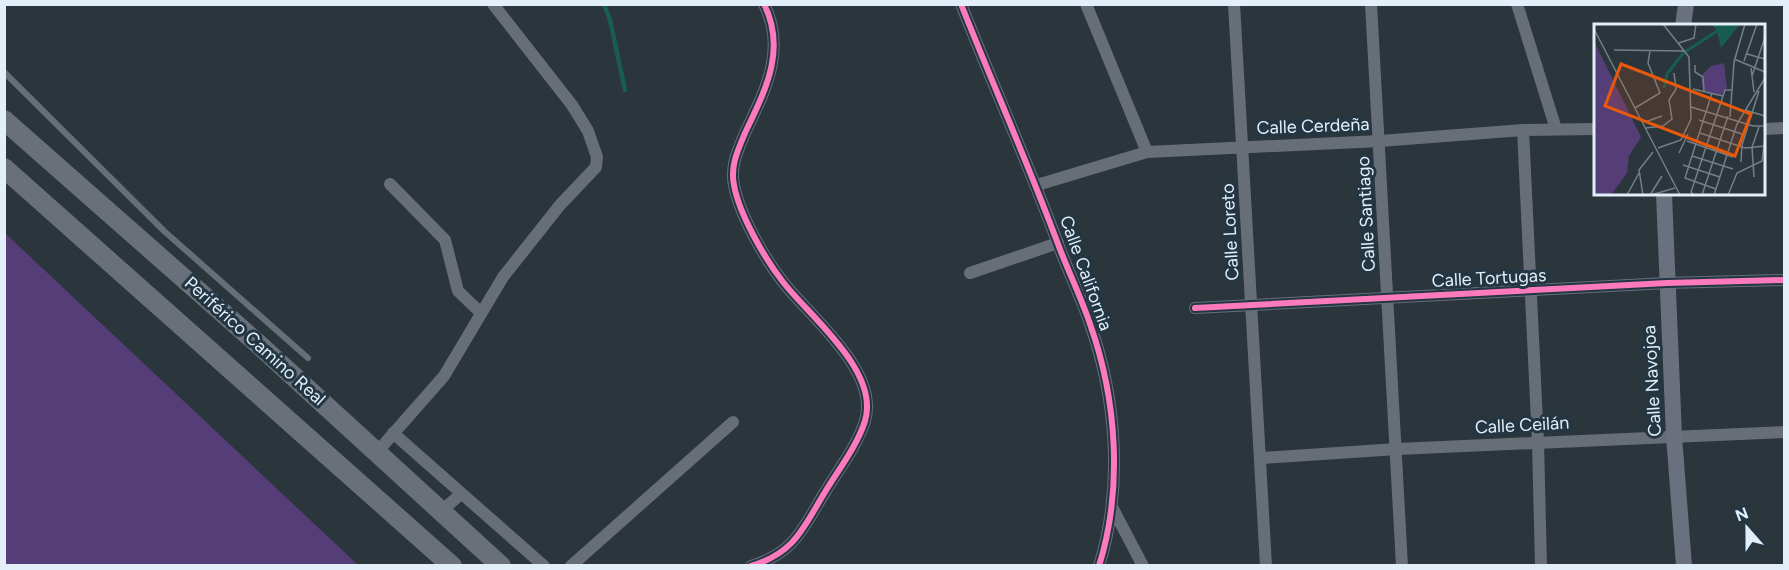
<svg xmlns="http://www.w3.org/2000/svg" width="1789" height="570" font-family="Figtree,sans-serif">
	<style>
		.green { fill: #553d78 }
		.lines { fill: none; stroke-linecap: round; stroke-linejoin: round }
		.stream { stroke: #185d50; stroke-width: 4.5 }
		.service { stroke: #686e78; stroke-width: 6 }
		.minor { stroke: #686e78; stroke-width: 12 }
		.secondary { stroke: #6a707d; stroke-width: 16 }
		.trunk { stroke: #6a707a; stroke-width: 20 }
		.cycleway-casing { stroke: #233644; stroke-width: 10 }
		.cycleway { stroke: #fd7abc; stroke-width: 6 }
		.labels { text-anchor: middle; stroke-width: 6; stroke-linejoin: round; paint-order: stroke }
		.street-label { font-size: 18px; fill: #e3eff8; stroke: #233644 }
		.inset-river { fill: none; stroke: #185d50; stroke-width: 3 }
		.inset-road { fill: none; stroke: #757f87; stroke-width: 1.5 }
		.view { fill: #e8590c; fill-opacity: 0.15; stroke: #e8590c; stroke-width: 3 }
		.inset-edge { fill: none; stroke: #e3eff8; stroke-width: 3 }
	</style>
	<rect width="100%" height="100%" fill="#2b353c"/>
	<!-- green -->
	<path class="green" d="M 4,233 L 5,233 L 358,565 L 5,565 Z"/>
	<g class="lines">
		<!-- stream -->
		<path class="stream" d="M 604,4 L 610,20 L 625,90"/>
		<!-- service -->
		<path class="service" d="M 4,72 L 164,231 L 308,358"/>
		<!-- minor -->
		<g class="minor">
			<path d="M 961,4 C 993,85 1028,163 1058,244 C 1068,271 1081,297 1090,324 C 1117,400 1123,489 1099,566"/>
			<path d="M 1086,4 L 1147,152"/>
			<path d="M 1234,4 L 1266,566"/>
			<path d="M 1371,4 L 1402,566"/>
			<path d="M 1517,4 L 1556,129"/>
			<path d="M 1764,129 L 1784,128"/>
			<path d="M 1523,130 L 1538,442 L 1541,566"/>
			<path d="M 390,184 L 445,240 L 458,291 L 481,313"/>
			<path d="M 1037,185 L 1147,152 L 1380,141 L 1523,130 L 1596,129"/>
			<path d="M 970,273 L 1058,243"/>
			<path d="M 1195,308 L 1667,283 L 1784,280"/>
			<path d="M 393,433 L 544,566"/>
			<path d="M 378,451 L 444,376 L 503,277 L 560,205 L 596,167 L 597,157 L 588,131 L 572,105 L 493,4"/>
			<path d="M 1262,458 L 1397,449 L 1784,432"/>
			<path d="M 1112,507 L 1143,566"/>
			<path d="M 441,511 L 461,494"/>
			<path d="M 571,566 L 733,422"/>
			<path d="M 751,566 C 795,553 803,528 825,492 C 839,469 857,446 865,421 C 880,371 810,317 783,282 C 765,259 739,214 734,185 C 730,166 738,150 745,133 C 765,91 787,50 764,4"/>
		</g>
		<!-- secondary -->
		<g class="secondary">
			<path d="M 1683,26 L 1686,4"/>
			<path d="M 1664,194 L 1674,436 L 1684,566"/>
		</g>
		<!-- trunk -->
		<g class="trunk">
			<path d="M 4,120 L 256,342 L 501,566"/>
			<path d="M 4,168 L 452,566"/>
		</g>
		<defs>
			<g id="cycleway">
				<path d="M 961,4 C 993,85 1028,163 1058,244 C 1068,271 1081,297 1090,324 C 1117,400 1123,489 1099,566"/>
				<path d="M 1195,308 L 1667,283 L 1784,280"/>
				<path d="M 751,566 C 795,553 803,528 825,492 C 839,469 857,446 865,421 C 880,371 810,317 783,282 C 765,259 739,214 734,185 C 730,166 738,150 745,133 C 765,91 787,50 764,4"/>
			</g>
		</defs>
		<!-- cycleway casing -->
		<use href="#cycleway" class="cycleway-casing"/>
		<!-- cycleway -->
		<use href="#cycleway" class="cycleway"/>
	</g>
	<g class="labels">
		<!-- street labels -->
		<g class="street-label">
			<text transform="translate(1313 126) rotate(-2)" y="6">Calle Cerdeña</text>
			<text transform="translate(1366 214) rotate(-93)" y="6">Calle Santiago</text>
			<text transform="translate(1230 232) rotate(-93)" y="6">Calle Loreto</text>
			<text transform="translate(1086 273) rotate(70)" y="6">Calle California</text>
			<text transform="translate(1489 278) rotate(-3)" y="6">Calle Tortugas</text>
			<text transform="translate(255 341) rotate(42)" y="6">Periférico Camino Real</text>
			<text transform="translate(1652 381) rotate(-93)" y="6">Calle Navojoa</text>
			<text transform="translate(1522 425) rotate(-3)" y="6">Calle Ceilán</text>
		</g>
	</g>
	<!-- overview -->
	<g transform="translate(1594 24)">
		<rect width="171" height="171" fill="#2b353c"/>
		<path d="M 0,17 L 47,113 L 35,132 L 33,149 L 17,171 L 0,171 ZM 130,39 L 133,64 L 127,71 L 109,66 L 107,52 L 117,42 Z" fill="#553d78"/>
		<path d="M 117,0 L 146,0 L 127,24 L 123,7 Z" fill="#185d50"/>
		<path class="inset-river" d="M 91,28 L 123,7M 70,64 L 73,50 L 90,28"/>
		<path class="inset-road" d="M 0,5 L 86,171M 85,19 L 100,14 L 102,0M 20,26 L 90,27M 153,30 L 171,35M 140,35 L 171,48M 150,37 L 163,0M 101,41 L 101,48 L 109,53 L 110,67M 157,44 L 160,68M 158,52 L 171,13M 99,65 L 129,72M 118,69 L 91,154 L 122,165M 97,83 L 159,102 L 171,102M 41,84 L 66,69 L 54,39 L 56,27M 151,86 L 171,92M 136,93 L 140,38 L 151,0M 105,96 L 151,111M 51,98 L 68,92M 52,104 L 69,102 L 78,95 L 75,76 L 82,65 L 80,49M 106,109 L 151,124 L 171,122M 93,117 L 139,133M 64,124 L 87,116 L 97,95 L 95,33 L 69,0M 85,129 L 94,110M 98,132 L 139,145M 147,138 L 148,121 L 165,67M 89,141 L 126,153M 160,153 L 158,123 L 165,103M 33,171 L 45,149M 49,171 L 45,146 L 59,128M 56,171 L 68,152M 57,171 L 81,164M 100,171 L 97,168 L 131,66 L 138,66M 108,171 L 134,92M 120,171 L 143,100 L 171,54M 134,171 L 143,149 L 168,137 L 171,114"/>
		<path class="view" d="M 27,40 L 157,90 L 141,132 L 11,82 Z"/>
		<rect width="171" height="171" class="inset-edge"/>
	</g>
	<!-- border -->
	<rect width="1789" height="570" fill="none" stroke="#e3eff8" stroke-width="12"/>
	<!-- north arrow -->
	<g transform="translate(1747 528) rotate(339)" stroke="#233644" stroke-width="4.5" paint-order="stroke">
	<path d="M0-4.5L10 22L0 15L-10 22Z" fill="#e3eff8"/>
	<text y="-9" font-size="16" font-weight="bold" text-anchor="middle" fill="#e3eff8">N</text>
	</g>
</svg>
